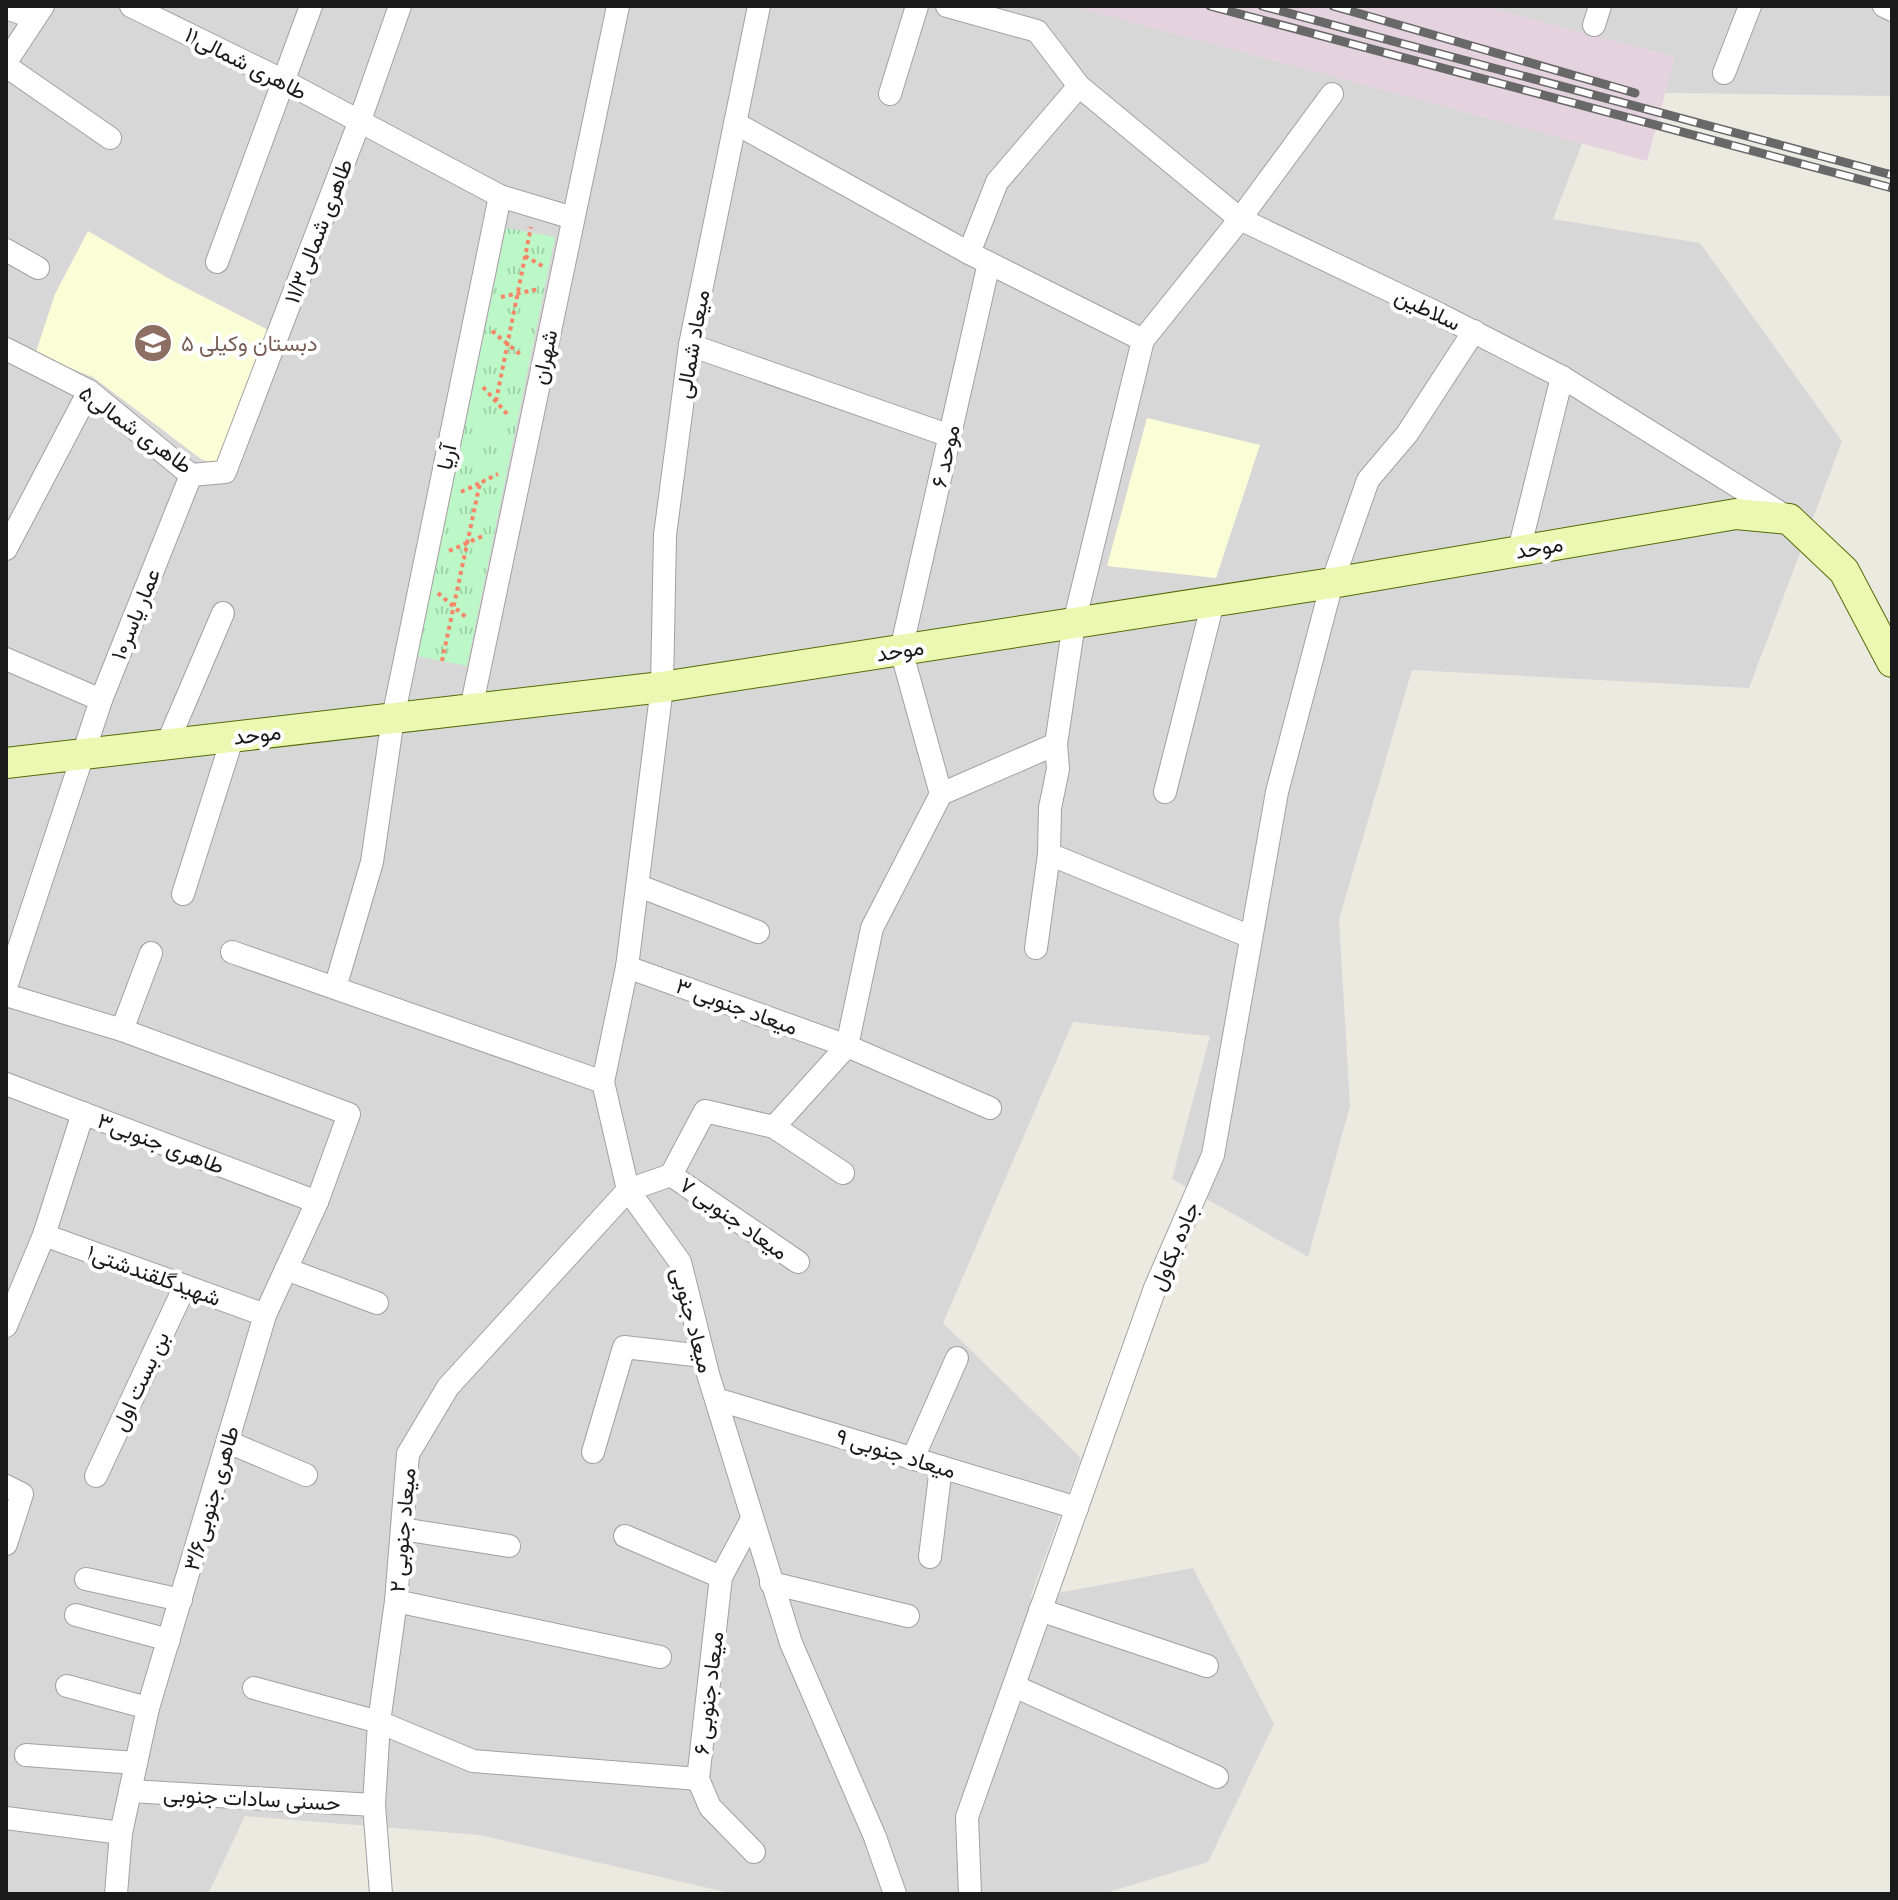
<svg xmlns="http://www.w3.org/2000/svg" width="1898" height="1900" font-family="'Archivo Narrow',Vazirmatn,sans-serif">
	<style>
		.residential { fill: #d8d7d7 }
		.industrial { fill: #e5d2df }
		.education { fill: #fafed7 }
		.park { fill: url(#park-tufts) }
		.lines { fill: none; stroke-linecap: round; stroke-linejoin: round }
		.street-casing { stroke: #a1a1a1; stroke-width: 24 }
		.secondary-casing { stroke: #556c07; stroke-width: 32 }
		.path { stroke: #f68666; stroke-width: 4; stroke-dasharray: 4 4; stroke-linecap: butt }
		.street { stroke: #fff; stroke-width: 22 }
		.secondary { stroke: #ecf7b2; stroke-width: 30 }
		.rail-casing { stroke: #686868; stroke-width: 9 }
		.rail { stroke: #fff; stroke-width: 6; stroke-dasharray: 18; stroke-linecap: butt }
		.labels { text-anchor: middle; stroke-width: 8; stroke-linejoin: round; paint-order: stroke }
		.street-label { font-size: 22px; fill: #1a1a1a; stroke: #fff }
		.education-label { font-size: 22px; fill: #785e54; stroke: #fff; text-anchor: start }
	</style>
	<defs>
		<pattern id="park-tufts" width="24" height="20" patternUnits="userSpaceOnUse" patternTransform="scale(2)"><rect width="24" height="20" fill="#bbf7c7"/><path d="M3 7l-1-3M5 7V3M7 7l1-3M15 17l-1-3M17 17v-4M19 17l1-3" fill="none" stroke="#a0d3aa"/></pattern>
	</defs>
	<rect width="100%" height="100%" fill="#ece9e0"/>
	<!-- residential -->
	<path class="residential" d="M 6,6 L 1892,6 L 1892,96 L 1602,92 L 1553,219 L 1700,243 L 1842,441 L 1749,688 L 1412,670 L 1339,919 L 1350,1106 L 1308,1257 L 1172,1179 L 1210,1036 L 1073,1022 L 943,1323 L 1081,1458 L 1030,1598 L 1193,1568 L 1274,1724 L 1208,1862 L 1102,1894 L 734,1894 L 480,1835 L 245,1816 L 208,1894 L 6,1894 Z"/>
	<!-- industrial -->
	<path class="industrial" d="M 1071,6 L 1483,6 L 1675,57 L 1647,161 Z"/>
	<!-- education -->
	<g class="education">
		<path d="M 88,231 L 173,281 L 272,332 L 223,467 L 201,459 L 93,377 L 35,355 L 55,294 Z"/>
		<path d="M 1147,418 L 1260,445 L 1216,578 L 1107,566 Z"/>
	</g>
	<!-- park -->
	<path class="park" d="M 506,228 L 555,237 L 467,666 L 418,656 Z"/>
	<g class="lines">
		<defs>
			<g id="street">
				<path d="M 131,6 L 282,80 L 500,196 L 573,218"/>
				<path d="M 759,6 L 690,345 L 665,535 L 662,687 L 627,967 L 603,1082 L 628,1190 L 680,1262 L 708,1374 L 791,1643 L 875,1837 L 895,1894"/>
				<path d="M 947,6 L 1037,31 L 1079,86 L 1240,219 L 1439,314 L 1562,377 L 1787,517"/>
				<path d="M 1884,6 L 1892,10"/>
				<path d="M 6,8 L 35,18"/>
				<path d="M 1594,25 L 1600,6"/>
				<path d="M 6,62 L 43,6"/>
				<path d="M 6,66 L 110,138"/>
				<path d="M 1724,73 L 1750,6"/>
				<path d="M 890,94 L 917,6"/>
				<path d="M 6,250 L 38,268"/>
				<path d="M 969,253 L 997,182 L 1079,86"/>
				<path d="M 217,262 L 311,6"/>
				<path d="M 1143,340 L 1240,219 L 1332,94"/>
				<path d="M 690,345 L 950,436"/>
				<path d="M 6,349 L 89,391 L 191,475 L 225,472 L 359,123 L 400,6"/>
				<path d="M 6,549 L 89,391"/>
				<path d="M 1519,550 L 1562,377"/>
				<path d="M 6,659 L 101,700"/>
				<path d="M 471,709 L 618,6"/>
				<path d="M 167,744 L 223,613"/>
				<path d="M 1165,792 L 1213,602"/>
				<path d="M 941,794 L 901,650 L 989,263"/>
				<path d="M 1049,854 L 1251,937"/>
				<path d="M 639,886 L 758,932"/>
				<path d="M 183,894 L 233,736"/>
				<path d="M 1036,948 L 1049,854 L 1050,808 L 1058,769 L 1056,744"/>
				<path d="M 232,952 L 603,1082"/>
				<path d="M 627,967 L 847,1046 L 990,1108"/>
				<path d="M 6,987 L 101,700 L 191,475"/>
				<path d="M 335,988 L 372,862 L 393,718 L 500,196"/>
				<path d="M 6,995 L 122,1030 L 349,1114 L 317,1202 L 265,1315 L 148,1708 L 121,1833 L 116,1894"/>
				<path d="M 122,1030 L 151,953"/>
				<path d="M 6,1084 L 317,1202"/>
				<path d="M 774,1127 L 843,1173"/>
				<path d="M 671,1175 L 798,1262"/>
				<path d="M 44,1235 L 265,1315"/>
				<path d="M 286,1269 L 377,1303"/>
				<path d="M 6,1326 L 44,1235 L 83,1113"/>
				<path d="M 716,1399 L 1077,1508"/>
				<path d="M 228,1442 L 306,1475"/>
				<path d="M 593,1452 L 624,1347 L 703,1356"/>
				<path d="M 913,1458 L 957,1358"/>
				<path d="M 96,1476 L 185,1286"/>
				<path d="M 6,1486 L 22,1494 L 6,1544"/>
				<path d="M 751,1521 L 721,1577 L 698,1779 L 710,1807 L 754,1852"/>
				<path d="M 402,1529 L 509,1546"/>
				<path d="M 625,1536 L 721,1577"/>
				<path d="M 930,1557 L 941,1467"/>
				<path d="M 86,1579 L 181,1600"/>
				<path d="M 771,1583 L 908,1616"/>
				<path d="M 396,1601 L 660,1657"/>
				<path d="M 1040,1610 L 1207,1666"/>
				<path d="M 76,1615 L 169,1640"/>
				<path d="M 67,1686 L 148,1708"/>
				<path d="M 1014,1686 L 1217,1777"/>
				<path d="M 254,1688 L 379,1722 L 473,1761 L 698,1779"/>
				<path d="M 26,1755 L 136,1763"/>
				<path d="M 130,1791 L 374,1805"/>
				<path d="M 6,1818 L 121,1833"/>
				<path d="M 381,1894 L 374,1805 L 379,1722 L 396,1601 L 408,1454 L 448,1387 L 628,1190 L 671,1175 L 705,1111 L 774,1127 L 847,1046 L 872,928 L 941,794 L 1056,744 L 1074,623 L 1143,340 L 969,253 L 735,123"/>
				<path d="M 970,1894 L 967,1817 L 1155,1288 L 1213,1155 L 1277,792 L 1332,583 L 1368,480 L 1407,434 L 1474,331"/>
			</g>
			<path id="secondary" d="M 6,763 L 662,687 L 1332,583 L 1736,514 L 1789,519 L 1844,571 L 1892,662"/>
		</defs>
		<!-- street casing -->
		<use href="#street" class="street-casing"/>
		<!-- secondary casing -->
		<use href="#secondary" class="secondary-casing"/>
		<!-- path -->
		<g class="path">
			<path d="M 525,256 L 544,267"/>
			<path d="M 501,297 L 539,289"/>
			<path d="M 492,331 L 522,356"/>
			<path d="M 483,387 L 509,416"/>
			<path d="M 496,401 L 531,227"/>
			<path d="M 461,492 L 480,483"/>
			<path d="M 449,551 L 485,535"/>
			<path d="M 438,593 L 468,619"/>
			<path d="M 442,661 L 480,483 L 498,474"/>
		</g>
		<!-- street -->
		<use href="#street" class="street"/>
		<!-- secondary -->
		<use href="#secondary" class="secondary"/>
		<defs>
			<g id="rail">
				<path d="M 1210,6 L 1892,188"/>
				<path d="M 1262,6 L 1892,175"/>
				<path d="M 1333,6 L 1635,93"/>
			</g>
		</defs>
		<!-- rail casing -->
		<use href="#rail" class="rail-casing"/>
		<!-- rail -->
		<use href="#rail" class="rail"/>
	</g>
	<!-- icons -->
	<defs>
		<symbol id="school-disc" viewBox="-11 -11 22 22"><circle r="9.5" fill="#8d6e63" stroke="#fff"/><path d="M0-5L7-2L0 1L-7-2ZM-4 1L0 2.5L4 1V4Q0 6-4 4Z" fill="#fff"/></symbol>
	</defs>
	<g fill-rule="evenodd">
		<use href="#school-disc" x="131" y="321" width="44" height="44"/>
	</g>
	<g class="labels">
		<!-- street labels -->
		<g class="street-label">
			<text transform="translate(246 63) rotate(27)" y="8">طاهری شمالی۱۱</text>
			<text transform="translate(318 231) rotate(-69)" y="8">طاهری شمالی۱۱/۳</text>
			<text transform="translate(1428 309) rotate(26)" y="8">سلاطین</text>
			<text transform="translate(692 344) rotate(-80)" y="8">میعاد شمالی</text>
			<text transform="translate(544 357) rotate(-78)" y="8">شهران</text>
			<text transform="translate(136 429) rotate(36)" y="8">طاهری شمالی۵</text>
			<text transform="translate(945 456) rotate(-77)" y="8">موحد ۶</text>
			<text transform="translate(446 457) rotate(-78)" y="8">آریا</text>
			<text transform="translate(1539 547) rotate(-10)" y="8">موحد</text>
			<text transform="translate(135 614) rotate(-68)" y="8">عمار یاسر۱۰</text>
			<text transform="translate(900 650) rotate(-9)" y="8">موحد</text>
			<text transform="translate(257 734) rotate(-7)" y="8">موحد</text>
			<text transform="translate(737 1006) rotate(20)" y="8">میعاد جنوبی ۳</text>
			<text transform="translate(161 1143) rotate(21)" y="8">طاهری جنوبی۳</text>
			<text transform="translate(734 1218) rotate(35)" y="8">میعاد جنوبی ۷</text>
			<text transform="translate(1174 1246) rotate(-67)" y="8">جاده بکاول</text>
			<text transform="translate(154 1275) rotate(20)" y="8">شهیدگلقندشتی۱</text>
			<text transform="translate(693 1320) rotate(75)" y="8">میعاد جنوبی</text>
			<text transform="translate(140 1381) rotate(-65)" y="8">بن بست اول</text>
			<text transform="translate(896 1453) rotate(17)" y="8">میعاد جنوبی ۹</text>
			<text transform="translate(211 1498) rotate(-74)" y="8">طاهری جنوبی۳/۶</text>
			<text transform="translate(402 1530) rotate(-85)" y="8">میعاد جنوبی ۲</text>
			<text transform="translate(708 1693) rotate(-83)" y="8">میعاد جنوبی ۶</text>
			<text transform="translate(252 1798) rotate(3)" y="8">حسنی سادات جنوبی</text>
		</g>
		<!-- education labels -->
		<g class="education-label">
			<text x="181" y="351">دبستان وکیلی ۵</text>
		</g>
	</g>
	<!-- border -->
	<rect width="1898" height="1900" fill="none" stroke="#1a1a1a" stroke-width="16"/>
</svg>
